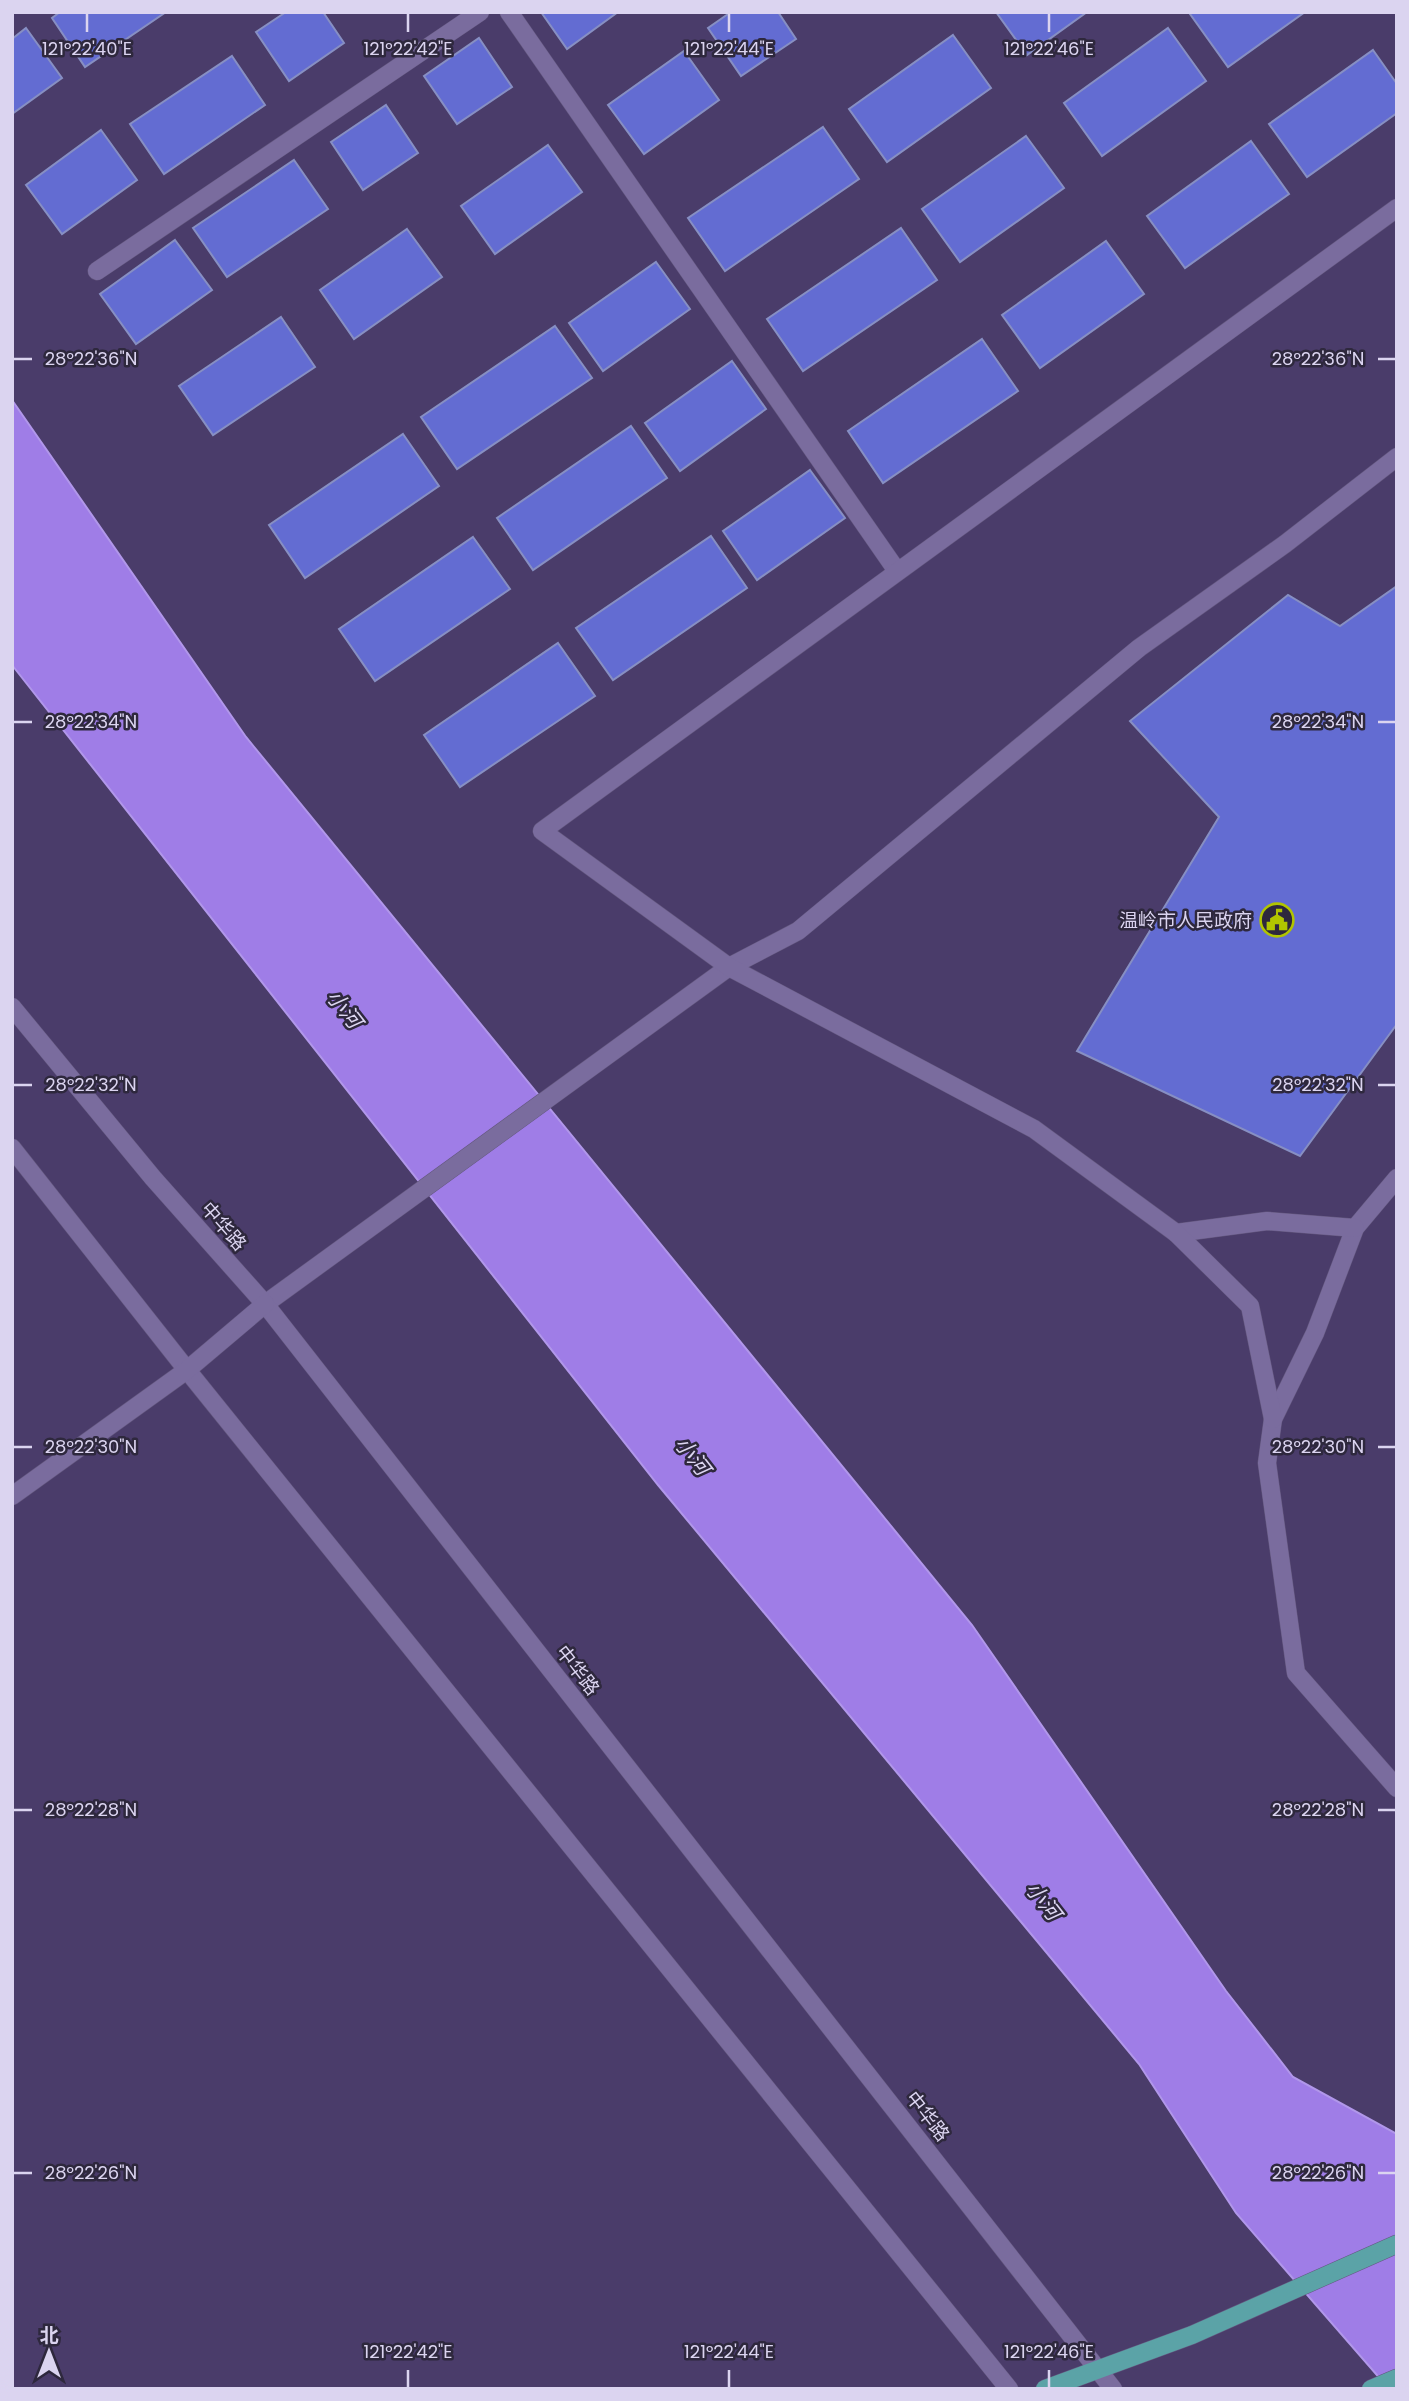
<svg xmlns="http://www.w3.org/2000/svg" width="1409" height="2401" font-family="Poppins,'Noto Sans SC',sans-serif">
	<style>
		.water { fill: #9f7de7; stroke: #b197ea; stroke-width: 2 }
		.building { fill: #636cd2; stroke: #878fc3; stroke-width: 2 }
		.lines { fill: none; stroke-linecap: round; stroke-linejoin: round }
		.street-casing { stroke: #63577e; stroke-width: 19 }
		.secondary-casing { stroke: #63577e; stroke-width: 19 }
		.primary-casing { stroke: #63577e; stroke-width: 19 }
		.street { stroke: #7a6c9e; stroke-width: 18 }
		.secondary { stroke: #7a6c9e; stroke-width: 18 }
		.primary { stroke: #5ba3a7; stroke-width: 18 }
		.ticks { fill: none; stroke: #dbd4f0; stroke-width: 2.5 }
		.labels { text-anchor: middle; stroke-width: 5; stroke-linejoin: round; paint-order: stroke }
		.poi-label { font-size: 19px; fill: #dbd4f0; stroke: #2e283d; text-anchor: end }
		.street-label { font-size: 19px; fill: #dbd4f0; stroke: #2e283d }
		.water-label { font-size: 21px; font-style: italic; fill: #dcd6f1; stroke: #2e283d }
		.ticks-label { font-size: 18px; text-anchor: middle; fill: #dbd4f0; stroke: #2e283d; stroke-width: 5; stroke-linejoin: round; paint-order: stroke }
	</style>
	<rect width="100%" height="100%" fill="#4a3c6a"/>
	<!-- water -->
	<path class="water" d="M 12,400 L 246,737 L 972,1625 L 1226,1991 L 1293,2077 L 1397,2134 L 1397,2389 L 1389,2389 L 1236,2213 L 1139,2064 L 658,1485 L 12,665 Z"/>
	<!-- building -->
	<g class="building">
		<path d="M 60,12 L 166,12 L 85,67 L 52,18 Z"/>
		<path d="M 286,12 L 323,12 L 344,43 L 289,81 L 256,32 Z"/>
		<path d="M 541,12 L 618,12 L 567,49 Z"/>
		<path d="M 731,12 L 778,12 L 796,39 L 741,76 L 708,28 Z"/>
		<path d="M 996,12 L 1087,12 L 1027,55 Z"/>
		<path d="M 1193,12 L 1305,12 L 1228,67 L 1190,14 Z"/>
		<path d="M 26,28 L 62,78 L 12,114 L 12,39 Z"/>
		<path d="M 1168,28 L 1206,81 L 1102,156 L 1064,103 Z"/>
		<path d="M 953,35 L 991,88 L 887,162 L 849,109 Z"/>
		<path d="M 479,38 L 512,87 L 457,124 L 424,76 Z"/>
		<path d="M 1373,50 L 1397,84 L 1397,113 L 1307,177 L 1269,124 Z"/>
		<path d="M 684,51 L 719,100 L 644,154 L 608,105 Z"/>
		<path d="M 232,56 L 265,105 L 164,174 L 130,124 Z"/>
		<path d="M 386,105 L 418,153 L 363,190 L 331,142 Z"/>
		<path d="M 823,127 L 859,179 L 725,271 L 688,218 Z"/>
		<path d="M 101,130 L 137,180 L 62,234 L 26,185 Z"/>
		<path d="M 1026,136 L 1064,188 L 960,262 L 922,209 Z"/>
		<path d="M 1251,141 L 1289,194 L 1185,268 L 1147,216 Z"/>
		<path d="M 548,145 L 582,192 L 495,254 L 461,206 Z"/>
		<path d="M 294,160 L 328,209 L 227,277 L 193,228 Z"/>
		<path d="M 901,228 L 937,280 L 803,371 L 767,319 Z"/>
		<path d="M 407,229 L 442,277 L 354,339 L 320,290 Z"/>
		<path d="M 175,240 L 212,290 L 136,344 L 100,294 Z"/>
		<path d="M 1106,241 L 1144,294 L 1040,368 L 1002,315 Z"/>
		<path d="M 656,262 L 690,309 L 603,371 L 569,323 Z"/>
		<path d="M 281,317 L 315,367 L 213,435 L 179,386 Z"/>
		<path d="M 555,326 L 592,378 L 457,469 L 421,417 Z"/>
		<path d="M 982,339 L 1018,391 L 883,483 L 848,431 Z"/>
		<path d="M 732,361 L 766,409 L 680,471 L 645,423 Z"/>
		<path d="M 631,426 L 667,478 L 533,570 L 497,518 Z"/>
		<path d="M 403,434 L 439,486 L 305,578 L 269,525 Z"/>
		<path d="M 810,470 L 845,518 L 757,580 L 723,531 Z"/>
		<path d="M 711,536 L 747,588 L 613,680 L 576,628 Z"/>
		<path d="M 473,537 L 510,589 L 375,681 L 339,629 Z"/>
		<path d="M 1397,586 L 1397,1024 L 1300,1156 L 1077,1051 L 1219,817 L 1130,721 L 1288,595 L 1340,626 Z"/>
		<path d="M 558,643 L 595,696 L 460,787 L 424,735 Z"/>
	</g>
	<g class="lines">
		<defs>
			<g id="street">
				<path d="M 509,12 L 897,571"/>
				<path d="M 97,271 L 480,12"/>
				<path d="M 1397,1178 L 1355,1228 L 1315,1333 L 1273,1419 L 1267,1463 L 1296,1673 L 1397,1788"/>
				<path d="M 1176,1233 L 1267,1221 L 1355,1228"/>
				<path d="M 265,1304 L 729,967 L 798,931 L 1139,648 L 1285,544 L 1397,457"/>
				<path d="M 1273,1419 L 1250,1306 L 1176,1233 L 1034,1129 L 729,967 L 542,831 L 1397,208"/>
			</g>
			<g id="secondary">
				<path d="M 12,1007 L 153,1178 L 265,1304 L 1113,2389"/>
				<path d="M 12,1148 L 187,1370 L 1009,2389"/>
				<path d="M 12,1496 L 187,1370 L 265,1304"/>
			</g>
			<g id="primary">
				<path d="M 1045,2389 L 1192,2335 L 1397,2244"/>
				<path d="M 1371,2389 L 1397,2378"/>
			</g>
		</defs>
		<!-- street casing -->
		<use href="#street" class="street-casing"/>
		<!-- secondary casing -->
		<use href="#secondary" class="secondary-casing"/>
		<!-- primary casing -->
		<use href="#primary" class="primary-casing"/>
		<!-- street -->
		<use href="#street" class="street"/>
		<!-- secondary -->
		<use href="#secondary" class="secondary"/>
		<!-- primary -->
		<use href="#primary" class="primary"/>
	</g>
	<!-- ticks -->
	<path class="ticks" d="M 87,14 L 87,32M 408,14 L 408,32M 729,14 L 729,32M 1049,14 L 1049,32M 14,359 L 32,359M 1378,359 L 1395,359M 14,722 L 32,722M 1378,722 L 1395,722M 14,1085 L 32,1085M 1378,1085 L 1395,1085M 14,1447 L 32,1447M 1378,1447 L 1395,1447M 14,1810 L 32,1810M 1378,1810 L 1395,1810M 14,2173 L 32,2173M 1378,2173 L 1395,2173M 408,2370 L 408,2387M 729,2370 L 729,2387M 1049,2370 L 1049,2387"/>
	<!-- icons -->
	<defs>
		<symbol id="civic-ring" viewBox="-11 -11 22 22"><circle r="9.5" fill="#2e283d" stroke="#b1c500" stroke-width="1.5"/><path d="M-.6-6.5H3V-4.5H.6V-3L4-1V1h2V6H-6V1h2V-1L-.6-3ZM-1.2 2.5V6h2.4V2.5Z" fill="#b1c500"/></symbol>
	</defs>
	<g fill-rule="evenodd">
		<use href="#civic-ring" x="1258" y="901" width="38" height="38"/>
	</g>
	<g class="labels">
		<!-- poi labels -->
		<g class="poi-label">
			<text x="1252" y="927">温岭市人民政府</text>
		</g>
		<!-- street labels -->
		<g class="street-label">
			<text transform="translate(224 1226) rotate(49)" y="7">中华路</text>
			<text transform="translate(578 1670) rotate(52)" y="7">中华路</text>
			<text transform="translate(928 2116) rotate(52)" y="7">中华路</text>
		</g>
		<!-- water labels -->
		<g class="water-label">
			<text transform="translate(344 1009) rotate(52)" y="7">小河</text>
			<text transform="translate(692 1456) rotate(52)" y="7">小河</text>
			<text transform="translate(1043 1901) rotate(52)" y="7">小河</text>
		</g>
	</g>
	<g class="ticks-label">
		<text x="87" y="55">121°22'40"E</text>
		<text x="408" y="55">121°22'42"E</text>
		<text x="729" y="55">121°22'44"E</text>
		<text x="1049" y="55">121°22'46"E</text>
		<text x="91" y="365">28°22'36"N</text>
		<text x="1318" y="365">28°22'36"N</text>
		<text x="91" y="728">28°22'34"N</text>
		<text x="1318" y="728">28°22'34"N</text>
		<text x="91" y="1091">28°22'32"N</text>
		<text x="1318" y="1091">28°22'32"N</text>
		<text x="91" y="1453">28°22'30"N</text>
		<text x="1318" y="1453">28°22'30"N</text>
		<text x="91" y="1816">28°22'28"N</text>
		<text x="1318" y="1816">28°22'28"N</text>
		<text x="91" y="2179">28°22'26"N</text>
		<text x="1318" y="2179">28°22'26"N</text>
		<text x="408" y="2358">121°22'42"E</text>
		<text x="729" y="2358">121°22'44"E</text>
		<text x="1049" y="2358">121°22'46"E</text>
	</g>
	<!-- border -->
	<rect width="1409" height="2401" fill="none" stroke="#dbd4f0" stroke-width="28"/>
	<!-- north arrow -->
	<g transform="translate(49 2352)" stroke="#2e283d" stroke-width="5" paint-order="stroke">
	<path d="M0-5L12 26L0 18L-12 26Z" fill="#dbd4f0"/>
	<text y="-10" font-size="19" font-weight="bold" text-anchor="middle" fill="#dbd4f0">北</text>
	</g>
</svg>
